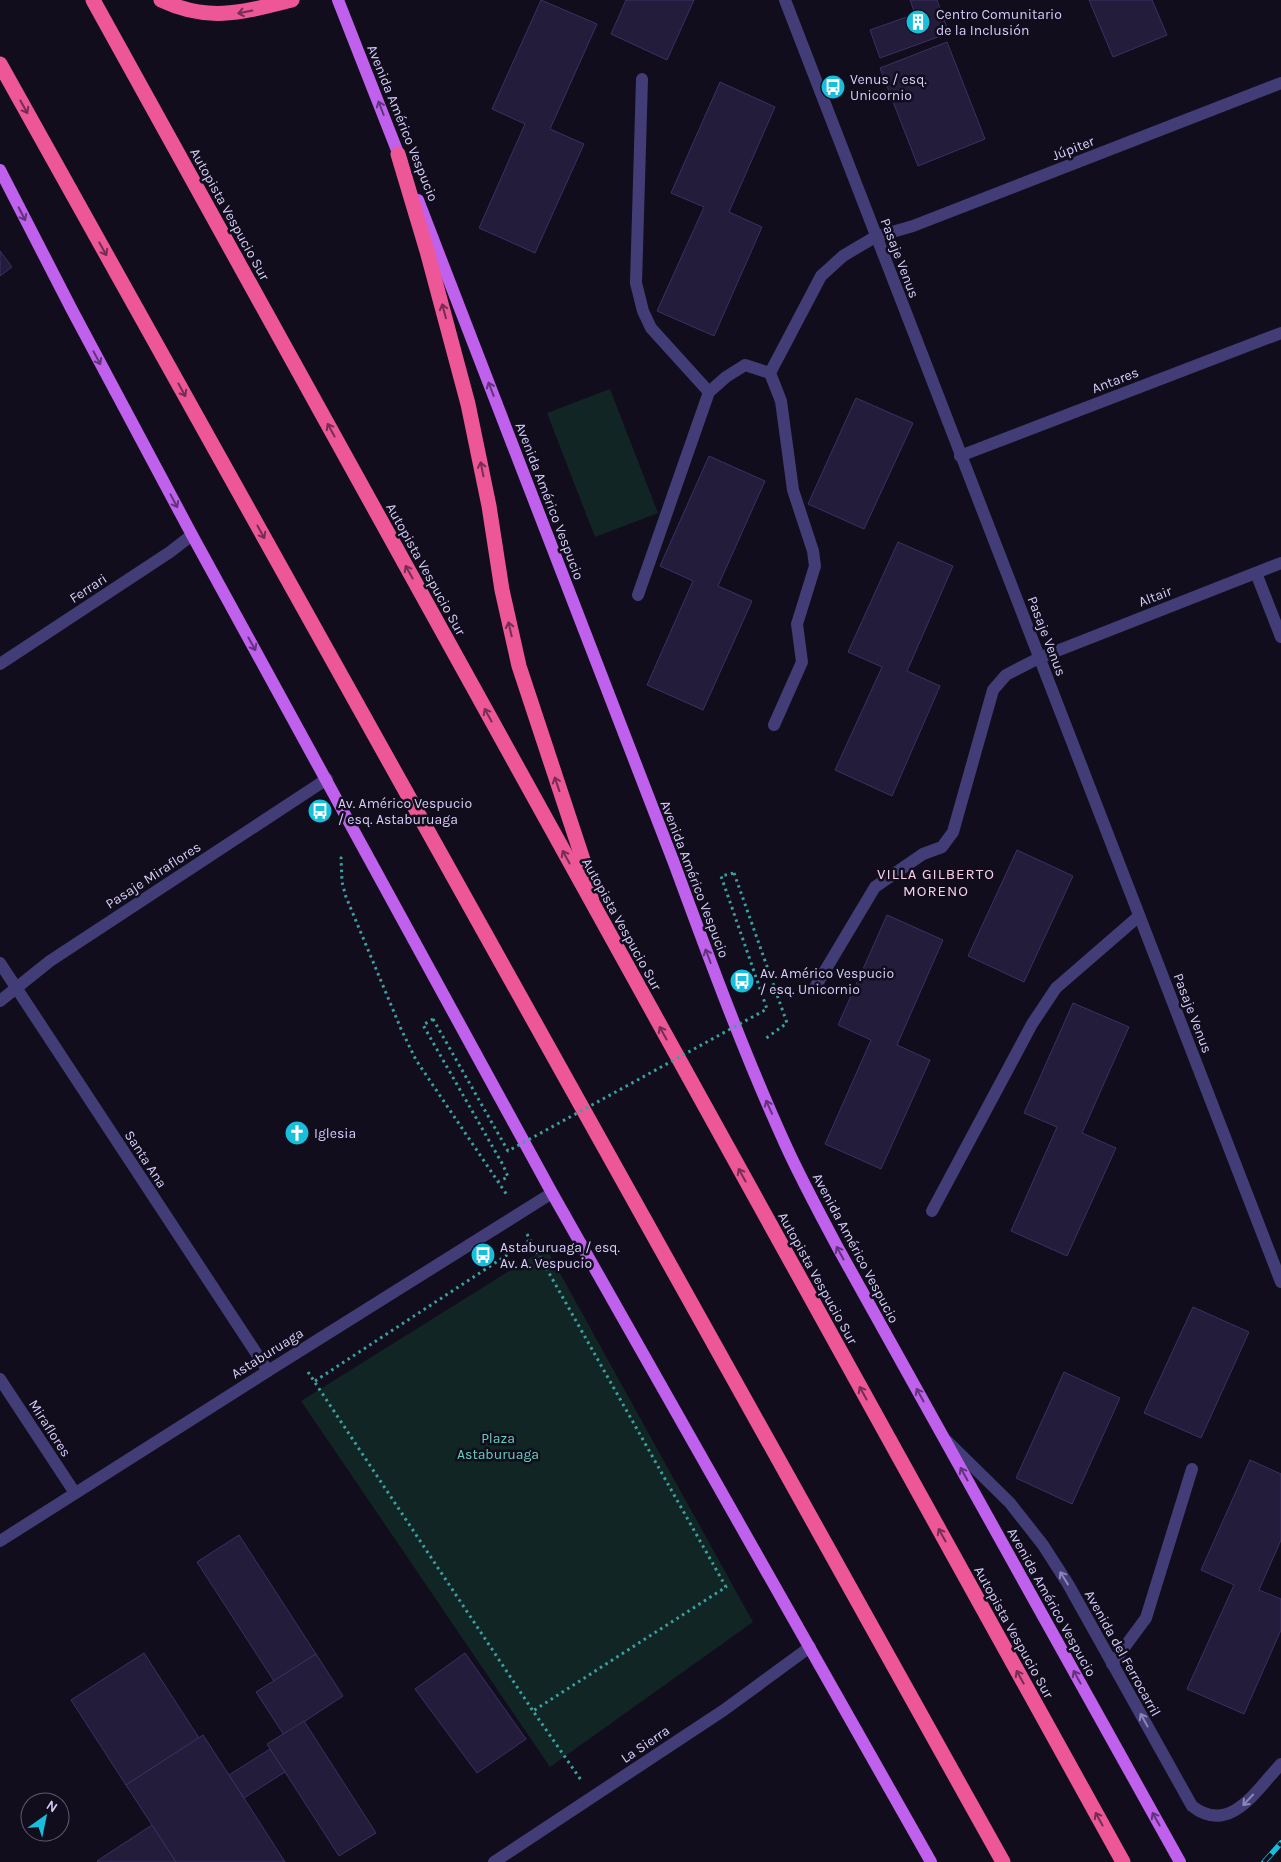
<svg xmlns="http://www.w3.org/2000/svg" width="1281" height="1862" font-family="Karla,sans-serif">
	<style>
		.green { fill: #112525 }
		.building { fill: #231c3b; stroke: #3d3064 }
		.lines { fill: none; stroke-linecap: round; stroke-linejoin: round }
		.path { stroke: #39a2a1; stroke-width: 3; stroke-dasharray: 2.5 4; stroke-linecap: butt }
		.minor { stroke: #423d76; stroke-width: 12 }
		.major { stroke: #c061ee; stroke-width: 12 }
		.highway { stroke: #ed5697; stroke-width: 15 }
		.rail-casing { stroke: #18bfdc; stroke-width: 5.5 }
		.rail { stroke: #110d1c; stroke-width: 4; stroke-dasharray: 11; stroke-linecap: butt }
		.path-bridge { stroke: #39a2a1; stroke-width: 3; stroke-dasharray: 2.5 4; stroke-linecap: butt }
		.oneway { stroke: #742e53 }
		.oneway2 { stroke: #60337a }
		.oneway3 { stroke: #8c86b8 }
		.labels { text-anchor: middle; stroke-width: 5; stroke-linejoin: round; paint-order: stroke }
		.poi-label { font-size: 14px; fill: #d5cefa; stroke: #110d1c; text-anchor: start }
		.street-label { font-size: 14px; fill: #d5cefa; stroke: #110d1c }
		.park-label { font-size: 14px; fill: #63d1bb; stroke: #110d1c }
		.neighbourhood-label { font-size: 15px; letter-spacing: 1px; fill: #fad0e8; stroke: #110d1c }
	</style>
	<rect width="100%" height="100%" fill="#110d1c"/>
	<!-- green -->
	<g class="green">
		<path d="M 610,389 L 658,513 L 595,537 L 547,413 Z"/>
		<path d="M 546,1248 L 753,1622 L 550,1767 L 301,1401 Z"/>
	</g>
	<!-- building -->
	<g class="building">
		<path d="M 541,0 L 597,24 L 550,129 L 584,144 L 535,253 L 479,228 L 525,124 L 492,109 Z"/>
		<path d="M 626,0 L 694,0 L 667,60 L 611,34 Z"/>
		<path d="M 910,0 L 937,0 L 949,33 L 880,58 L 870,30 L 915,14 Z"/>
		<path d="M 1089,0 L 1152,0 L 1167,35 L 1113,57 Z"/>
		<path d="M 947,42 L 985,139 L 918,166 L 880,68 Z"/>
		<path d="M 720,82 L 775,107 L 729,212 L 762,227 L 714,336 L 657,311 L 704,207 L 671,193 Z"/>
		<path d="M 0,251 L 12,267 L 0,276 Z"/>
		<path d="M 856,398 L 913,423 L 864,529 L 808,504 Z"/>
		<path d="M 709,456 L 765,481 L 718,586 L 752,601 L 703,710 L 647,685 L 693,581 L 660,566 Z"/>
		<path d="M 898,542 L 953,566 L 907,671 L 940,686 L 892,796 L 835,770 L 882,667 L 848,652 Z"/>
		<path d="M 1017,850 L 1073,876 L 1024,982 L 968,956 Z"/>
		<path d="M 887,915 L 943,940 L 897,1045 L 930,1060 L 881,1169 L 825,1144 L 871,1040 L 838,1025 Z"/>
		<path d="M 1073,1003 L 1129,1027 L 1082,1133 L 1116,1148 L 1067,1256 L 1011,1231 L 1057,1127 L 1024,1113 Z"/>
		<path d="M 1193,1307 L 1249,1332 L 1201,1438 L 1144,1413 Z"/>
		<path d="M 1064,1372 L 1120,1398 L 1072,1504 L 1016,1478 Z"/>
		<path d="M 1250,1460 L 1281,1474 L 1281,1540 L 1259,1590 L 1281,1599 L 1281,1630 L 1244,1714 L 1187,1689 L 1234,1585 L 1201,1570 Z"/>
		<path d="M 239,1535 L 316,1654 L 274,1681 L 197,1562 Z"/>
		<path d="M 144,1653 L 199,1738 L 126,1785 L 71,1700 Z"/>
		<path d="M 465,1653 L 526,1739 L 477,1773 L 415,1689 Z"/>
		<path d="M 316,1654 L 343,1696 L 284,1735 L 256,1692 Z"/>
		<path d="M 304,1721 L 376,1833 L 339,1856 L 267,1744 Z"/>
		<path d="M 203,1735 L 244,1798 L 285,1862 L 176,1862 L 126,1785 Z"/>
		<path d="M 270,1749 L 285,1772 L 244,1798 L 229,1775 Z"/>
		<path d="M 152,1825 L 176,1862 L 98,1862 L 97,1861 Z"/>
	</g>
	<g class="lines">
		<!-- path -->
		<g class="path">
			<path d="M 342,857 L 341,858 L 342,882 L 346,897 L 401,1029 L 416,1060 L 507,1195"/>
			<path d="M 734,873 L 787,1023 L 765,1039"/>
			<path d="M 433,1019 L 423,1025 L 503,1165 L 508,1177 L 499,1181"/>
			<path d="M 527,1234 L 726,1587 L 533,1711 L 581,1780"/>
			<path d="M 308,1372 L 533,1711"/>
			<path d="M 315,1381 L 530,1240"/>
		</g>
		<!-- minor -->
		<g class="minor">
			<path d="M 785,0 L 1281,1282"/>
			<path d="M 642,79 L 636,283 L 643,311 L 651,328 L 709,392"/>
			<path d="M 960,456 L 1281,333"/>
			<path d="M 1256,573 L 1281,637"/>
			<path d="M 638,595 L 709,392 L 726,377 L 745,365 L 770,373"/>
			<path d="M 0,664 L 170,552 L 192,535"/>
			<path d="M 774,725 L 802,662 L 797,624 L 815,566 L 813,551 L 793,490 L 781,401 L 770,373 L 821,276 L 843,256 L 875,237 L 913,226 L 1281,83"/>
			<path d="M 0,963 L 268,1371"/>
			<path d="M 814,989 L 875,887 L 923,854 L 942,847 L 953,832 L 993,690 L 1006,675 L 1039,658 L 1281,563"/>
			<path d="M 0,1001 L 50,961 L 327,779"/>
			<path d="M 932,1211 L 1032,1024 L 1056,988 L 1139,916"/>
			<path d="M 0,1379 L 75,1493"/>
			<path d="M 947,1441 L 1010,1503 L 1043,1545 L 1068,1584 L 1192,1806 C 1230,1836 1257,1789 1281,1764"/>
			<path d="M 0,1541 L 268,1371 L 552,1193"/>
			<path d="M 1112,1664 L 1146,1618 L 1192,1469"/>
			<path d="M 494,1862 L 724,1710 L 810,1647"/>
		</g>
		<!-- major -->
		<g class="major">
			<path d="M 338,0 L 402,163"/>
			<path d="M 0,170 L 72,310 L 192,535 L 552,1193 L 931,1862"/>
			<path d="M 418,200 L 674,863 C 709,958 744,1054 786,1146 C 802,1181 820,1214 838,1248 L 1180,1862"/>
		</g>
		<!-- highway -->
		<g class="highway">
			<path d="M 93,0 L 1123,1862"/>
			<path d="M 161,0 C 209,23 244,12 292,0"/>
			<path d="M 0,64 L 1003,1862"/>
			<path d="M 398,154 L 427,251 L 468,404 L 489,506 L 502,590 L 519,666 L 594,893"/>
		</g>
		<defs>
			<path id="rail" d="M 1264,1862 L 1281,1843"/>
		</defs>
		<!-- rail casing -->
		<use href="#rail" class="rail-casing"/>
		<!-- rail -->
		<use href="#rail" class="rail"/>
		<!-- path-bridge -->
		<path class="path-bridge" d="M 433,1019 L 508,1151 L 767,1009 L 721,876 L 734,873"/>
	</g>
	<!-- one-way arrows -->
	<defs><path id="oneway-shaft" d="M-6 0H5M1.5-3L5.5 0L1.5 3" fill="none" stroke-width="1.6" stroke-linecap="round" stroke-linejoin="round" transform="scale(1.25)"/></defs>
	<g class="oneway">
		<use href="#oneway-shaft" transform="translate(245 12) rotate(169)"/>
		<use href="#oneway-shaft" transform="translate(24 107) rotate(61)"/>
		<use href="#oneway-shaft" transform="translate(103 249) rotate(61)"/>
		<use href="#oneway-shaft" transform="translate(444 311) rotate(-105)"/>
		<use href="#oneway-shaft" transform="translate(182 390) rotate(61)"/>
		<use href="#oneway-shaft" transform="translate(331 430) rotate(-119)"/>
		<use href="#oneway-shaft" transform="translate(482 469) rotate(-101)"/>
		<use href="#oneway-shaft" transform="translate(261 532) rotate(61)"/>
		<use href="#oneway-shaft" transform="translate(409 572) rotate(-119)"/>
		<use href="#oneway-shaft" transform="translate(510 629) rotate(-103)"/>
		<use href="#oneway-shaft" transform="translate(488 715) rotate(-119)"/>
		<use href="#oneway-shaft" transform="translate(557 784) rotate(-109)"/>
		<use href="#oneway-shaft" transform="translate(566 857) rotate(-119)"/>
		<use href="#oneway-shaft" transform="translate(663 1033) rotate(-119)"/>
		<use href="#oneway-shaft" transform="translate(742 1175) rotate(-119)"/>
		<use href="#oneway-shaft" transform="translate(863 1393) rotate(-119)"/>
		<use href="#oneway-shaft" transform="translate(942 1535) rotate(-119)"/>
		<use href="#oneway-shaft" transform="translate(1020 1677) rotate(-119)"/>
		<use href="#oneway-shaft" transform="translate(1099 1819) rotate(-119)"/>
	</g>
	<g class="oneway2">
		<use href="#oneway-shaft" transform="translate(381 108) rotate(-111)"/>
		<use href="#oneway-shaft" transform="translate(22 214) rotate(63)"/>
		<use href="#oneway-shaft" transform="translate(97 358) rotate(62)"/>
		<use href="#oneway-shaft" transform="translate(491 389) rotate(-111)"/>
		<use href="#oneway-shaft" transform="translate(174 501) rotate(62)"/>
		<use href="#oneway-shaft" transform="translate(252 644) rotate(61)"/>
		<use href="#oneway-shaft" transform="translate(708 956) rotate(-111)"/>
		<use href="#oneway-shaft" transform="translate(769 1107) rotate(-114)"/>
		<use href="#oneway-shaft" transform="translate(840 1253) rotate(-119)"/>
		<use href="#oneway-shaft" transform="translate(920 1395) rotate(-119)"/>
		<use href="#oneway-shaft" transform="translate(964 1474) rotate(-119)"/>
		<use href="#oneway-shaft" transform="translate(1077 1677) rotate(-119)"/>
		<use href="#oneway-shaft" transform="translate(1156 1819) rotate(-119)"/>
	</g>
	<g class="oneway3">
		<use href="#oneway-shaft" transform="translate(1064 1578) rotate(-122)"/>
		<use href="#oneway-shaft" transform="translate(1144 1720) rotate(-119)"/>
		<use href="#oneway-shaft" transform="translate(1248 1800) rotate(133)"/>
	</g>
	<!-- icons -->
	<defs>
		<symbol id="building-disc" viewBox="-11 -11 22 22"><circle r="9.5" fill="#18bfdc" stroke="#110d1c"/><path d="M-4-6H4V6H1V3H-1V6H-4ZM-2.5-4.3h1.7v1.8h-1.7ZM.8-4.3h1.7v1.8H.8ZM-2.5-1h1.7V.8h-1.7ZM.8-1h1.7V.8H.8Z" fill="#fff"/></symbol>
		<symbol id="bus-disc" viewBox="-11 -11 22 22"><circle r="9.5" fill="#18bfdc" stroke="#110d1c"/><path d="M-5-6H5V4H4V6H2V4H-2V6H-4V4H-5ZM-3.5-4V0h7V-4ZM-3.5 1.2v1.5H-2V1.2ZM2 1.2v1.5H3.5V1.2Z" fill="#fff"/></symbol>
		<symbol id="church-disc" viewBox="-11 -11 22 22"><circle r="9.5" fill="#18bfdc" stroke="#110d1c"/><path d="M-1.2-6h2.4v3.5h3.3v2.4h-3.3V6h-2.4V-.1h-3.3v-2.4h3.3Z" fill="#fff"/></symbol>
	</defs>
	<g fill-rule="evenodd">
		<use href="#building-disc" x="904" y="8" width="28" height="28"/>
		<use href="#bus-disc" x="819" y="73" width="28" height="28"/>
		<use href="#bus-disc" x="306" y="797" width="28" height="28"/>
		<use href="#bus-disc" x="728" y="967" width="28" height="28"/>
		<use href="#church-disc" x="283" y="1119" width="28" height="28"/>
		<use href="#bus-disc" x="469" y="1241" width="28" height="28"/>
	</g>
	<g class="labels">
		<!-- poi labels -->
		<g class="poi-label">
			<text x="936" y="19">Centro Comunitario<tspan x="936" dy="16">de la Inclusión</tspan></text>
			<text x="850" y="84">Venus / esq.<tspan x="850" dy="16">Unicornio</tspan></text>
			<text x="338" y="808">Av. Américo Vespucio<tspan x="338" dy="16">/ esq. Astaburuaga</tspan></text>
			<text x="760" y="978">Av. Américo Vespucio<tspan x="760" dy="16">/ esq. Unicornio</tspan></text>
			<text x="314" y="1138">Iglesia</text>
			<text x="500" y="1252">Astaburuaga / esq.<tspan x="500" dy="16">Av. A. Vespucio</tspan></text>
		</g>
		<!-- street labels -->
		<g class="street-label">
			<text transform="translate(403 123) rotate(68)" y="5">Avenida Américo Vespucio</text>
			<text transform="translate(1073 148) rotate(-21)" y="5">Júpiter</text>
			<text transform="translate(230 214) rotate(61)" y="5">Autopista Vespucio Sur</text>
			<text transform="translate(900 258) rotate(69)" y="5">Pasaje Venus</text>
			<text transform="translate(1115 380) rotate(-21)" y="5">Antares</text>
			<text transform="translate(550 501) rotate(69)" y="5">Avenida Américo Vespucio</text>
			<text transform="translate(426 569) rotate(61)" y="5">Autopista Vespucio Sur</text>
			<text transform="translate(88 588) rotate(-33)" y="5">Ferrari</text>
			<text transform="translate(1155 596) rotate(-21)" y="5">Altair</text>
			<text transform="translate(1047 636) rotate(69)" y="5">Pasaje Venus</text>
			<text transform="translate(153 875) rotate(-33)" y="5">Pasaje Miraflores</text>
			<text transform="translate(695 879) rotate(69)" y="5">Avenida Américo Vespucio</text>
			<text transform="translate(622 924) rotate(61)" y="5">Autopista Vespucio Sur</text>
			<text transform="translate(1193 1013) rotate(69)" y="5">Pasaje Venus</text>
			<text transform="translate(146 1159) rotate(57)" y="5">Santa Ana</text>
			<text transform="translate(856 1248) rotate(62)" y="5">Avenida Américo Vespucio</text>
			<text transform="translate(818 1278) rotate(61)" y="5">Autopista Vespucio Sur</text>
			<text transform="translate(267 1353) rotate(-32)" y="5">Astaburuaga</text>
			<text transform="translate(50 1428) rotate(57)" y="5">Miraflores</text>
			<text transform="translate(1052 1602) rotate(61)" y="5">Avenida Américo Vespucio</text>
			<text transform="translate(1014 1632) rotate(61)" y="5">Autopista Vespucio Sur</text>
			<text transform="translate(1123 1653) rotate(61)" y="5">Avenida del Ferrocarril</text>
			<text transform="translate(645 1744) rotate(-34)" y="5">La Sierra</text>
		</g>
		<!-- park labels -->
		<g class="park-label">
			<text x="498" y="1443">Plaza<tspan x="498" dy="16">Astaburuaga</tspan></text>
		</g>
		<!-- neighbourhood labels -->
		<g class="neighbourhood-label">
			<text x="936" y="879">VILLA GILBERTO<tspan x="936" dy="17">MORENO</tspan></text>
		</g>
	</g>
	<!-- north arrow -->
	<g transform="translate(45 1817) rotate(33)"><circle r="24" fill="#110d1c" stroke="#5f5a75"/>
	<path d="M0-4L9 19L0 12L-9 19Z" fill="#18bfdc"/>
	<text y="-8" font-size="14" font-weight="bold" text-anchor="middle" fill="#d5cefa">N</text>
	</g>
</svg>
